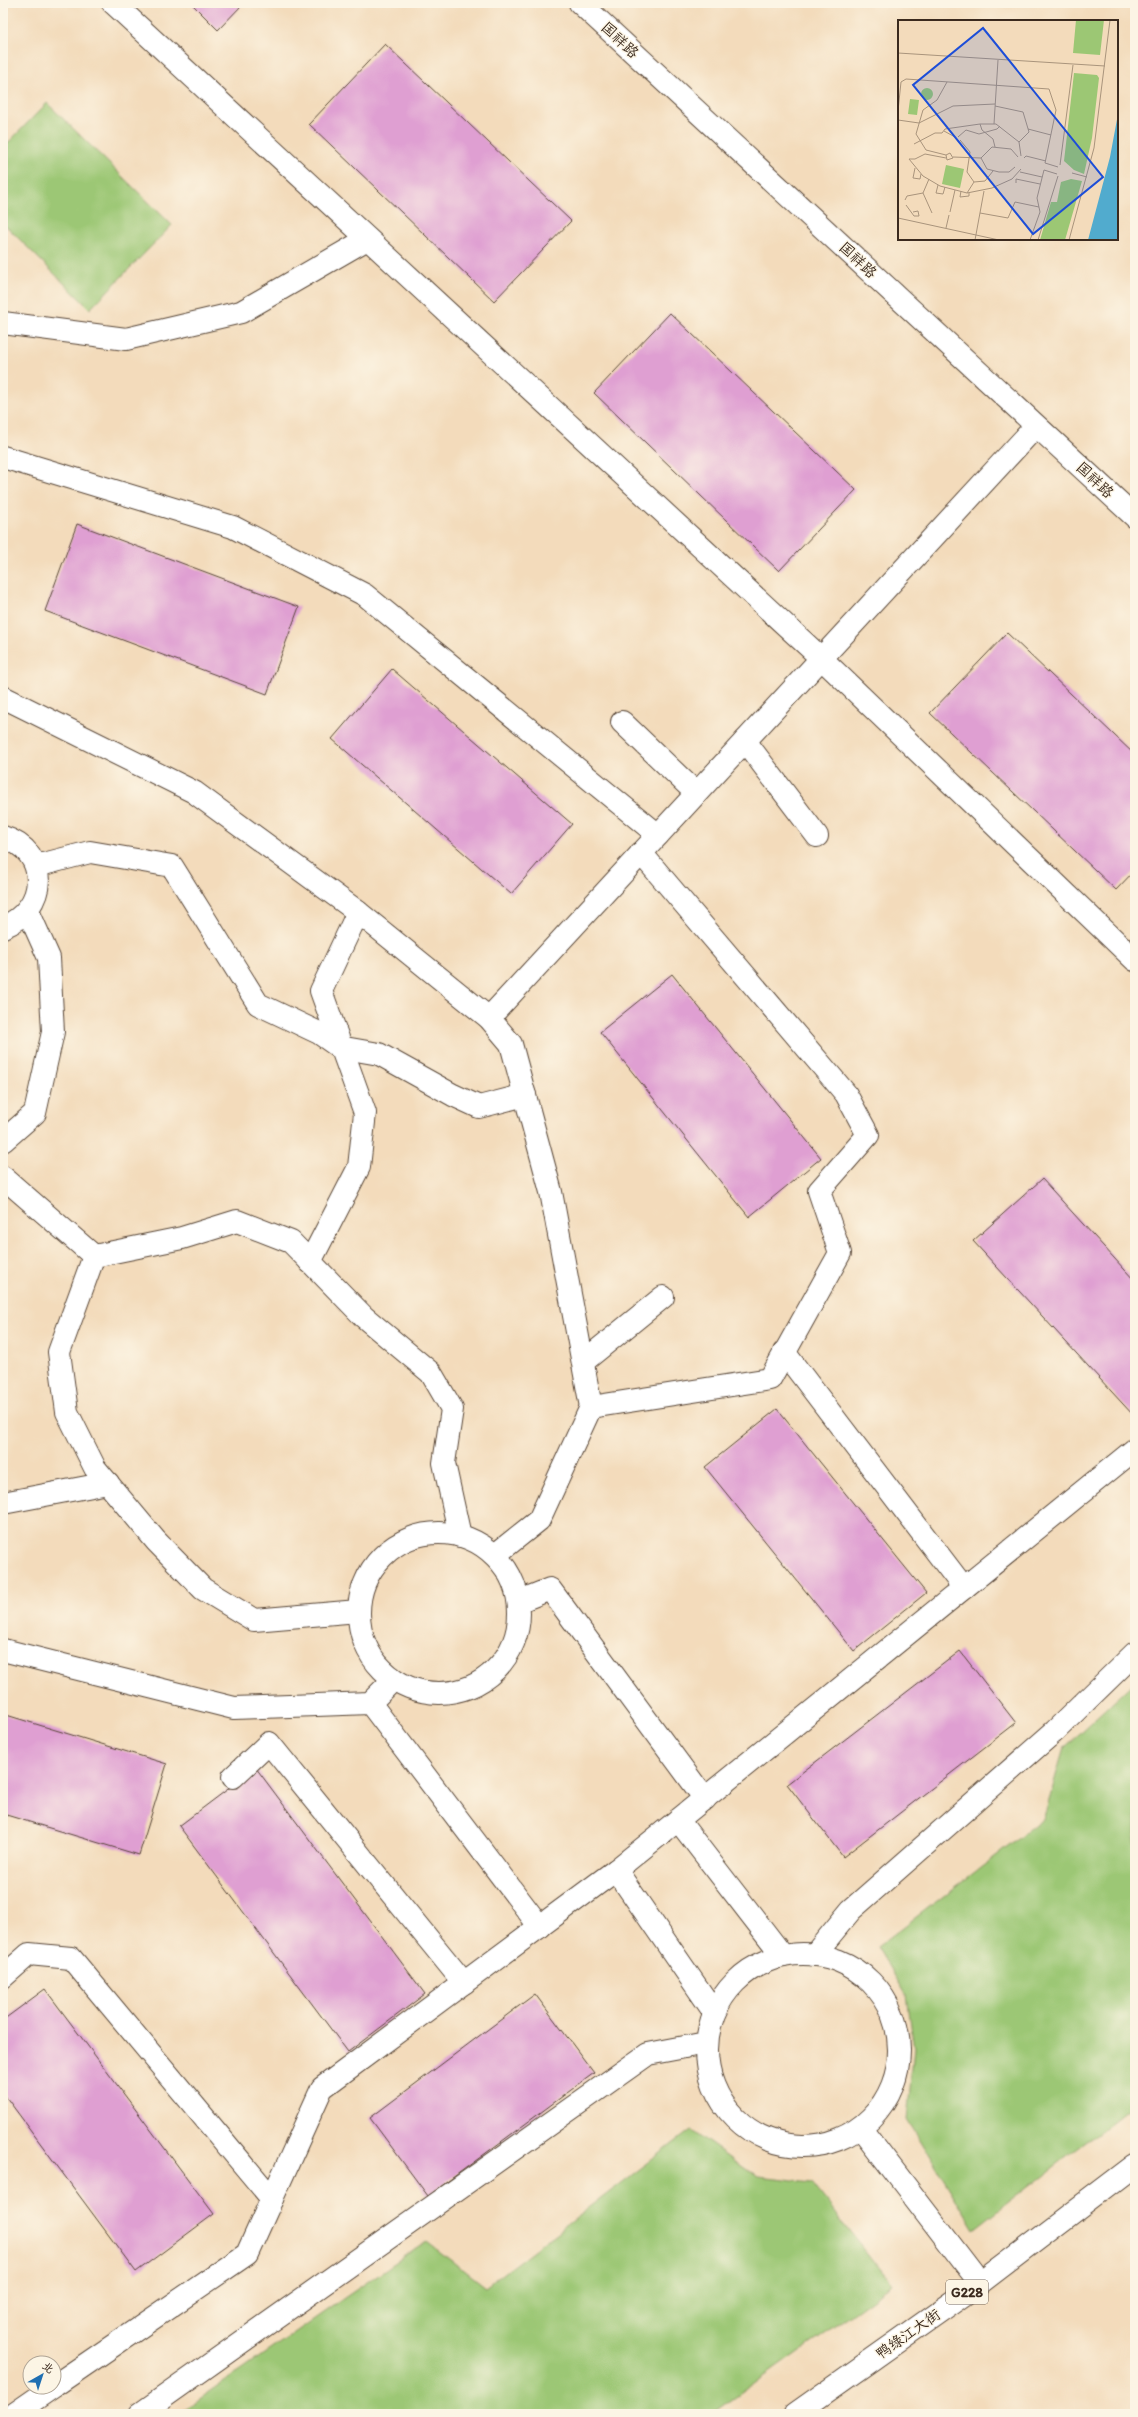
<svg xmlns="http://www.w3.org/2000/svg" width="1138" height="2417" font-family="Itim,'LXGW WenKai TC',sans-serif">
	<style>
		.green { fill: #9cc774; stroke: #6c7849 }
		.building { fill: #df9fd2 }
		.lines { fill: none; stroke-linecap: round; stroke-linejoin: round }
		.minor-casing { stroke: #574536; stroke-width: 24 }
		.highway-casing { stroke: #574536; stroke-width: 24 }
		.minor { stroke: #fff; stroke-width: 22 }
		.highway { stroke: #fff; stroke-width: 22 }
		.labels { text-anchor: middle; stroke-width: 3; stroke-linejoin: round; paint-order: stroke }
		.shield { fill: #fcf5e5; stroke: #75675a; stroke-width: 1 }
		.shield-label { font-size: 14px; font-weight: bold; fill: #3b2a1e }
		.street-label { font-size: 15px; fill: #3b2a1e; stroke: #fcf5e5 }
		.inset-road { fill: none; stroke: #a9947c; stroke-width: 1 }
		.view { fill: #1d4ed8; fill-opacity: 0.15; stroke: #1d4ed8; stroke-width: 2 }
		.inset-edge { fill: none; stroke: #3b2a1e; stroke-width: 2 }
	</style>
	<rect width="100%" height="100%" fill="#fcf5e5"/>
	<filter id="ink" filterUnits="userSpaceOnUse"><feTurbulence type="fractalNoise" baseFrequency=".025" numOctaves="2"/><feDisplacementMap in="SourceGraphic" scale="8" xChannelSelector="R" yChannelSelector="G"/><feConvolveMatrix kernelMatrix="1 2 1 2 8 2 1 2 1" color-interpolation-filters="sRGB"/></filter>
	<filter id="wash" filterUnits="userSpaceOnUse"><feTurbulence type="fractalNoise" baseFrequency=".012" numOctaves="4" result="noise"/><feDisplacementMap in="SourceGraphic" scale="16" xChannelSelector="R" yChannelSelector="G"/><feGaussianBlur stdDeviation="0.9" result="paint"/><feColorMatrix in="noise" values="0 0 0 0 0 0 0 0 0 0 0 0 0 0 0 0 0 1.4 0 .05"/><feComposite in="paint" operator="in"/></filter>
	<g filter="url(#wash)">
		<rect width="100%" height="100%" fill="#f3dbbb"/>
		<!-- green -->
		<g class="green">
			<path d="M 47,103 L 172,225 L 90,309 L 3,223 L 3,148 Z"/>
			<path d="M 1135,1682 L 1135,2104 L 974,2229 L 907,2119 L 914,2048 L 907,1996 L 877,1947 L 1043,1820 L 1064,1748 Z"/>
			<path d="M 691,2130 L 757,2177 L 812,2183 L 892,2285 L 712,2414 L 178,2414 L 426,2241 L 485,2287 Z"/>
		</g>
		<g id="blocks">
			<!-- building -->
			<g class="building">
				<path d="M 191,3 L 244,3 L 218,30 Z"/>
				<path d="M 385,44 L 571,221 L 494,301 L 309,124 Z"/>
				<path d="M 670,313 L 856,490 L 779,571 L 594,393 Z"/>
				<path d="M 77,524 L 299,607 L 267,694 L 45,611 Z"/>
				<path d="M 1007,633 L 1135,755 L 1135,870 L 1116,890 L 930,713 Z"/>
				<path d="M 392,669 L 572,824 L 511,894 L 332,739 Z"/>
				<path d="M 672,974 L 821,1158 L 749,1217 L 600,1032 Z"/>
				<path d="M 1042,1179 L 1135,1281 L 1134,1416 L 973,1241 Z"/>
				<path d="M 777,1409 L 926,1593 L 854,1651 L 705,1467 Z"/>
				<path d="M 960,1651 L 1016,1723 L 843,1857 L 787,1784 Z"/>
				<path d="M 3,1714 L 167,1764 L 139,1855 L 3,1814 Z"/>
				<path d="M 256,1768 L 425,1994 L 348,2052 L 179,1826 Z"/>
				<path d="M 45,1989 L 214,2214 L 136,2272 L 3,2093 L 3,2020 Z"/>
				<path d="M 535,1994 L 594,2073 L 428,2196 L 370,2118 Z"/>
			</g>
		</g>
	</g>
	<g filter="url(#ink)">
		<use href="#blocks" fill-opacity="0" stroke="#574536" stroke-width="1"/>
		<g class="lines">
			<defs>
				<g id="minor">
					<path d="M 113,3 L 821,658 L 1135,960"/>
					<path d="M 580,3 L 1135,517"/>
					<path d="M 3,323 L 126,339 L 241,312 L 367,239"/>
					<path d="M 3,457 L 233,527 L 365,595 L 658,835"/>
					<path d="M 3,697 L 194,792 L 358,912 L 489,1018 L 511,1044 L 551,1192 L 591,1407"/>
					<path d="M 622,722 L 696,793"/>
					<path d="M 745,741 L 817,836"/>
					<path d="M 3,837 C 51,852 48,909 3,927"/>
					<path d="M 36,866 L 90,852 L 172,866 L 258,1004 L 319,1033 L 339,1047 L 379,1054 L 453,1095 L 479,1107 L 525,1095"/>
					<path d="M 489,1018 L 1036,426"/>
					<path d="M 3,1141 L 35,1113 L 53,1032 L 49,958 L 28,911"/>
					<path d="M 3,1177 L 94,1256 L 59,1352 L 67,1412 L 95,1468 L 156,1541 L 203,1589 L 254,1620 L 358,1611"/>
					<path d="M 94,1256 L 182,1238 L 237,1221 L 291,1242 L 364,1317 L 431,1373 L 452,1409 L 444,1463 L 460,1536"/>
					<path d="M 310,1262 L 359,1167 L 365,1113 L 321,991 L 358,912"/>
					<path d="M 784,1352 L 964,1588"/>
					<path d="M 583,1362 L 663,1297"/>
					<path d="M 3,1503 L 108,1483"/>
					<circle cx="439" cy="1613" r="80"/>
					<path d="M 495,1555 L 539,1520 L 591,1407 L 770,1379 L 840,1253 L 819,1191 L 868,1135 L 846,1094 L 641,853"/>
					<path d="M 520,1601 L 550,1589 L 705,1799"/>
					<path d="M 3,1650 L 234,1708 L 370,1703 L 393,1680"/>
					<path d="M 370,1703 L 540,1927"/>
					<path d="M 233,1777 L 269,1743 L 464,1983"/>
					<path d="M 616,1870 L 678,1820"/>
					<circle cx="803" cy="2050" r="96"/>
					<path d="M 814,1955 L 851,1910 L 1055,1731 L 1135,1653"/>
					<path d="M 783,1956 L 678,1820 L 1135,1449"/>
					<path d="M 3,1977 L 29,1954 L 71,1958 L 272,2199"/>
					<path d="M 861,2128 L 980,2283"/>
					<path d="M 54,2386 L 247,2254 L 322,2088 L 616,1870 L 714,2012"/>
					<path d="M 14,2414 L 53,2387"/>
					<path d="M 140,2414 L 648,2054 L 706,2043"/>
				</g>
				<path id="highway" d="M 795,2414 L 980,2283 L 1135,2165"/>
			</defs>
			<!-- minor casing -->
			<use href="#minor" class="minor-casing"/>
			<!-- highway casing -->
			<use href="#highway" class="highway-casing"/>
			<!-- minor -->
			<use href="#minor" class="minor"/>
			<!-- highway -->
			<use href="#highway" class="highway"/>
		</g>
	</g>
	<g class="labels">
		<!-- shield labels -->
		<rect class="shield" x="946" y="2280" width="42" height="24" rx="3"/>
		<g class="shield-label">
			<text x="967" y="2297">G228</text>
		</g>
		<!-- street labels -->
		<g class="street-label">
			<text transform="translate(620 40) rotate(43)" y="5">国祥路</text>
			<text transform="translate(858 260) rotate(43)" y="5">国祥路</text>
			<text transform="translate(1095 480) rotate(43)" y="5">国祥路</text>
			<text transform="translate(908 2334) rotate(-35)" y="5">鸭绿江大街</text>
		</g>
	</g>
	<!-- overview -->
	<g transform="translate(898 20)">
		<rect width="220" height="220" fill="#f3dbbb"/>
		<path d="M 178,0 L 206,0 L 202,35 L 175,33 ZM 176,53 L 199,55 L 201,58 L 194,118 L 186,154 L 176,150 L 166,141 ZM23 74a6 6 0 1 1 12 0a6 6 0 1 1-12 0ZM 12,79 L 21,80 L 19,95 L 10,94 ZM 48,145 L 66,149 L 62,168 L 44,164 ZM 173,159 L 184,161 L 167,220 L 142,220 L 153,182 L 159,182 L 163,162 Z" fill="#9cc774"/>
		<path d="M 220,94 L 220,220 L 190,220 L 212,137 Z" fill="#51abce"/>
		<path class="inset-road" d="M 0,33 L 207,46M 97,86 L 125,92 L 131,112 L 121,122 L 123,136M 0,91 L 3,62 L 8,59 L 151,69 L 158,90 L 147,143 L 160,147M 0,100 L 21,103 L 55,86 L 97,84M 82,104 L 84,110 L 95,119 L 97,127M 96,104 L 100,40M 130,109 L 153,115M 46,111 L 57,117M 60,117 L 68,110 L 81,114 L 99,109 L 102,106M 16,124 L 37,113 L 44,113 L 47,109 L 82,104 L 98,104 L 121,122M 48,135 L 49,140 L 55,138 L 52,133 L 48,135 L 28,130 L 18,114 L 25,90 L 39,80 L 49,62M 55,137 L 83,138 L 89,149 L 101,152 L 111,152 L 117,147M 83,138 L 94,127 L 113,129 L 120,137M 126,138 L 128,136 L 148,141M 11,139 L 25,156 L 42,166 L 69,173 L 76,162 L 69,152 L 72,132 L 62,120M 11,139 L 17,139 L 27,134 L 48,138M 162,145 L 175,45M 17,148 L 15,158 L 22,159 L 23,154M 122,152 L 144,157M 174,153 L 189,157M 76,162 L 87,161 L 95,151M 118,163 L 118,159 L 142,164M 40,165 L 38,173 L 45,174 L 47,167M 63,171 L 62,177 L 71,176 L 71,173M 25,173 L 34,193M 69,173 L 94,168 L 114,159 L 123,149M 7,180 L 9,176 L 25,173 L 31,159M 8,185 L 16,196 L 21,196 L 20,191 L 15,192M 52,192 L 57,170M 82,193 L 110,198 L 117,182 L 141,187M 0,198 L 101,220M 48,208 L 51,195M 77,220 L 86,171M 132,220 L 142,192 L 139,178 L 146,150 L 159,154M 140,220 L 160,156M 171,220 L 196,128 L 212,0"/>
		<path class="view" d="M 85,8 L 205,157 L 135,214 L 15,65 Z"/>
		<rect width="220" height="220" class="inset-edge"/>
	</g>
	<!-- margin -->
	<rect width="1138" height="2417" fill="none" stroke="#fcf5e5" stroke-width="16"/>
	<!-- north arrow -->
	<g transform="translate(42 2375) rotate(39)"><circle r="19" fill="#fcf5e5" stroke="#afa495"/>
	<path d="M0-3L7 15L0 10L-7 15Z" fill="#1f6fb2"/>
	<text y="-6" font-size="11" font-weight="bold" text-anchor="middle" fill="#3b2a1e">北</text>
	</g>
</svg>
